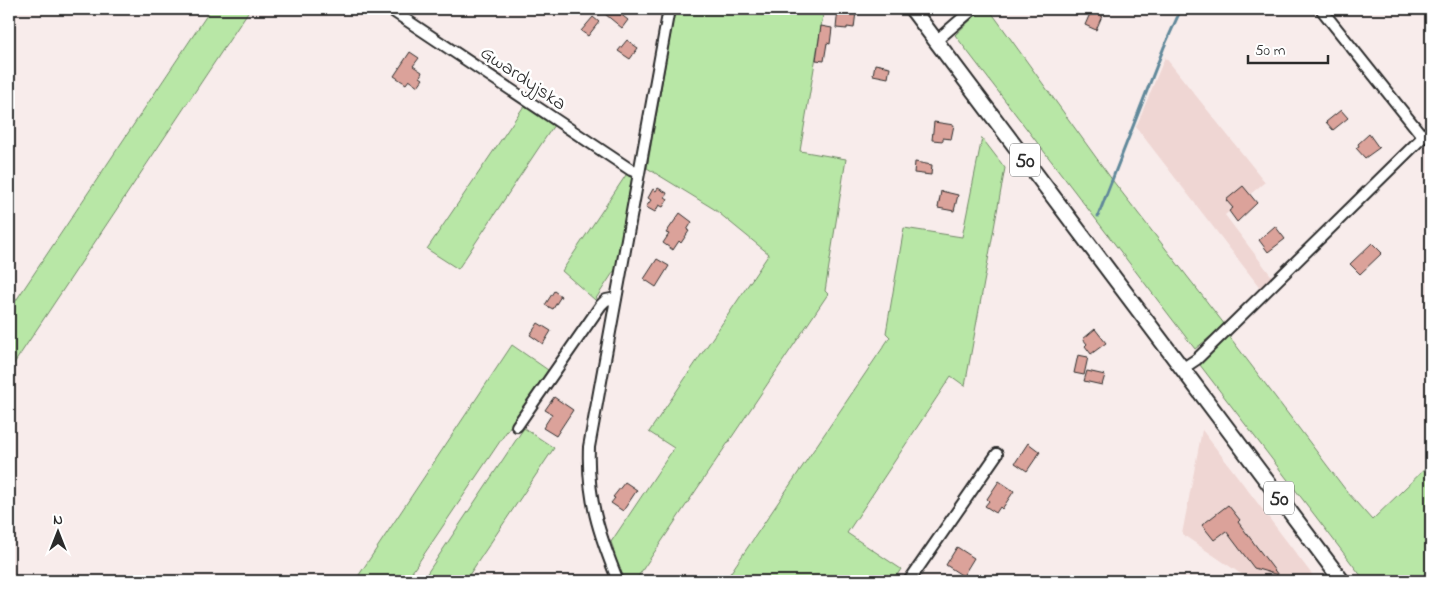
<svg xmlns="http://www.w3.org/2000/svg" width="1440" height="590" font-family="'Indie Flower',sans-serif">
	<style>
		.built { fill: #efd6d3 }
		.green { fill: #b8e7a6; stroke: #728968 }
		.lines { fill: none; stroke-linecap: round; stroke-linejoin: round }
		.stream { stroke: #60889a; stroke-width: 3 }
		.building { fill: #dba29a; stroke: #2b2b2b }
		.minor-casing { stroke: #2b2b2b; stroke-width: 14 }
		.major-casing { stroke: #2b2b2b; stroke-width: 18 }
		.minor { stroke: #fff; stroke-width: 10 }
		.major { stroke: #fff; stroke-width: 14 }
		.labels { text-anchor: middle; stroke-width: 5; stroke-linejoin: round; paint-order: stroke }
		.shield { fill: #fff; stroke: #6b6b6b; stroke-width: 1 }
		.shield-label { font-size: 19px; font-weight: bold; fill: #2b2b2b }
		.street-label { font-size: 20px; fill: #2b2b2b; stroke: #fff }
	</style>
	<rect width="100%" height="100%" fill="#f8eceb"/>
	<filter id="ink" filterUnits="userSpaceOnUse"><feTurbulence type="fractalNoise" baseFrequency=".02" numOctaves="2"/><feDisplacementMap in="SourceGraphic" scale="10" xChannelSelector="R" yChannelSelector="G"/><feConvolveMatrix kernelMatrix="1 2 1 2 8 2 1 2 1" color-interpolation-filters="sRGB"/></filter>
	<g filter="url(#ink)">
		<!-- built -->
		<g class="built">
			<path d="M 1165,57 L 1265,182 L 1225,215 L 1273,278 L 1261,289 L 1136,127 Z"/>
			<path d="M 1202,430 L 1317,581 L 1237,581 L 1241,574 L 1182,534 Z"/>
		</g>
		<!-- green -->
		<g class="green">
			<path d="M 211,9 L 250,9 L 9,371 L 9,311 Z"/>
			<path d="M 675,9 L 824,9 L 800,151 L 846,159 L 825,291 L 828,294 L 635,581 L 622,581 L 612,554 L 614,550 L 611,542 L 674,448 L 649,432 L 769,254 L 714,209 L 647,168 Z"/>
			<path d="M 987,9 L 989,9 L 1113,181 L 1225,325 L 1195,349 L 955,35 L 978,13 Z"/>
			<path d="M 526,103 L 556,122 L 458,269 L 427,249 Z"/>
			<path d="M 982,138 L 1005,168 L 965,386 L 951,376 L 847,533 L 901,569 L 893,581 L 725,581 L 890,337 L 886,333 L 904,228 L 962,237 Z"/>
			<path d="M 628,172 L 634,178 L 618,265 L 595,300 L 562,271 Z"/>
			<path d="M 1229,336 L 1348,493 L 1372,520 L 1431,463 L 1431,581 L 1365,581 L 1200,365 Z"/>
			<path d="M 512,345 L 548,370 L 406,581 L 355,581 Z"/>
			<path d="M 524,428 L 554,448 L 465,581 L 422,581 Z"/>
		</g>
		<g class="lines">
			<!-- stream -->
			<path class="stream" d="M 1098,216 L 1164,47 L 1181,9"/>
		</g>
		<!-- building -->
		<g class="building">
			<path d="M 609,9 L 614,9 L 628,20 L 622,28 L 605,14 Z"/>
			<path d="M 838,9 L 856,12 L 854,28 L 847,27 L 847,29 L 836,28 Z"/>
			<path d="M 1092,9 L 1105,9 L 1096,30 L 1085,25 Z"/>
			<path d="M 593,17 L 599,22 L 588,36 L 581,31 Z"/>
			<path d="M 821,26 L 832,28 L 830,44 L 827,43 L 824,61 L 816,60 Z"/>
			<path d="M 627,40 L 638,48 L 630,59 L 618,51 Z"/>
			<path d="M 410,52 L 419,58 L 413,66 L 422,72 L 420,77 L 423,79 L 418,86 L 409,80 L 406,84 L 394,76 Z"/>
			<path d="M 875,64 L 890,67 L 888,78 L 873,75 Z"/>
			<path d="M 1341,110 L 1348,118 L 1333,130 L 1326,122 Z"/>
			<path d="M 934,122 L 954,125 L 951,139 L 943,138 L 943,141 L 932,140 Z"/>
			<path d="M 1369,134 L 1379,148 L 1365,158 L 1356,148 L 1359,146 L 1358,144 Z"/>
			<path d="M 915,162 L 932,165 L 931,175 L 914,173 Z"/>
			<path d="M 1243,186 L 1257,203 L 1237,222 L 1229,211 L 1233,208 L 1226,200 Z"/>
			<path d="M 658,188 L 667,193 L 665,197 L 668,199 L 663,207 L 659,205 L 655,212 L 646,207 L 651,200 L 648,198 L 653,189 L 656,191 Z"/>
			<path d="M 941,191 L 958,195 L 954,211 L 938,208 Z"/>
			<path d="M 680,213 L 692,222 L 687,230 L 689,231 L 681,243 L 679,241 L 673,250 L 663,243 L 669,234 L 666,233 Z"/>
			<path d="M 1275,226 L 1285,239 L 1268,252 L 1259,240 Z"/>
			<path d="M 1372,243 L 1382,253 L 1360,274 L 1350,264 Z"/>
			<path d="M 657,259 L 669,266 L 656,287 L 644,279 Z"/>
			<path d="M 554,291 L 561,296 L 553,309 L 545,305 Z"/>
			<path d="M 538,323 L 551,331 L 543,344 L 530,335 Z"/>
			<path d="M 1095,329 L 1106,343 L 1091,354 L 1085,346 L 1087,344 L 1083,339 Z"/>
			<path d="M 1078,355 L 1088,357 L 1084,375 L 1074,373 Z"/>
			<path d="M 1087,371 L 1105,375 L 1102,385 L 1084,381 Z"/>
			<path d="M 554,397 L 573,410 L 556,436 L 543,428 L 552,414 L 545,410 Z"/>
			<path d="M 1028,443 L 1040,452 L 1027,471 L 1015,463 Z"/>
			<path d="M 999,481 L 1014,491 L 1002,509 L 1000,507 L 996,513 L 985,506 L 989,501 L 987,499 Z"/>
			<path d="M 625,482 L 637,490 L 623,511 L 611,503 L 615,498 L 613,497 Z"/>
			<path d="M 1228,505 L 1240,520 L 1238,522 L 1278,575 L 1254,568 L 1226,531 L 1214,540 L 1202,525 Z"/>
			<path d="M 957,547 L 974,558 L 963,576 L 946,565 Z"/>
		</g>
		<g class="lines">
			<defs>
				<g id="minor">
					<path d="M 390,9 L 631,170 L 638,173"/>
					<path d="M 1321,9 L 1423,137"/>
					<path d="M 936,41 L 973,9"/>
					<path d="M 1182,369 L 1197,359 L 1431,129"/>
					<path d="M 517,426 L 601,305 L 606,300 L 616,298"/>
					<path d="M 618,581 C 599,534 587,499 589,447 L 669,9"/>
					<path d="M 909,581 L 997,454"/>
				</g>
				<path id="major" d="M 912,9 L 1342,581"/>
			</defs>
			<!-- minor casing -->
			<use href="#minor" class="minor-casing"/>
			<!-- major casing -->
			<use href="#major" class="major-casing"/>
			<!-- minor -->
			<use href="#minor" class="minor"/>
			<!-- major -->
			<use href="#major" class="major"/>
		</g>
	</g>
	<g class="labels">
		<!-- shield labels -->
		<g class="shield">
			<rect x="1010" y="143.5" width="30" height="33" rx="4"/>
			<rect x="1264" y="481.5" width="30" height="33" rx="4"/>
		</g>
		<g class="shield-label">
			<text x="1025" y="167">50</text>
			<text x="1279" y="505">50</text>
		</g>
		<!-- street labels -->
		<g class="street-label">
			<text transform="translate(524 77) rotate(34)" y="7">Gwardyjska</text>
		</g>
	</g>
	<!-- margin -->
	<rect width="1440" height="590" fill="none" stroke="#fff" stroke-width="30"/>
	<rect x="15" y="15" width="1410" height="560" fill="none" stroke="#2b2b2b" stroke-width="2" filter="url(#ink)"/>
	<!-- north arrow -->
	<g transform="translate(58 532)" stroke="#ffffff" stroke-width="4" paint-order="stroke">
	<path d="M0-4L9 19L0 12L-9 19Z" fill="#2b2b2b"/>
	<text y="-8" font-size="14" font-weight="bold" text-anchor="middle" fill="#2b2b2b">N</text>
	</g>
	<!-- scale -->
	<path d="M1248 55v8h80v-8" fill="none" stroke="#2b2b2b" stroke-width="2.5"/>
	<text x="1255" y="55" font-size="15" fill="#2b2b2b" stroke="#ffffff" stroke-width="4" paint-order="stroke">50 m</text>
</svg>
